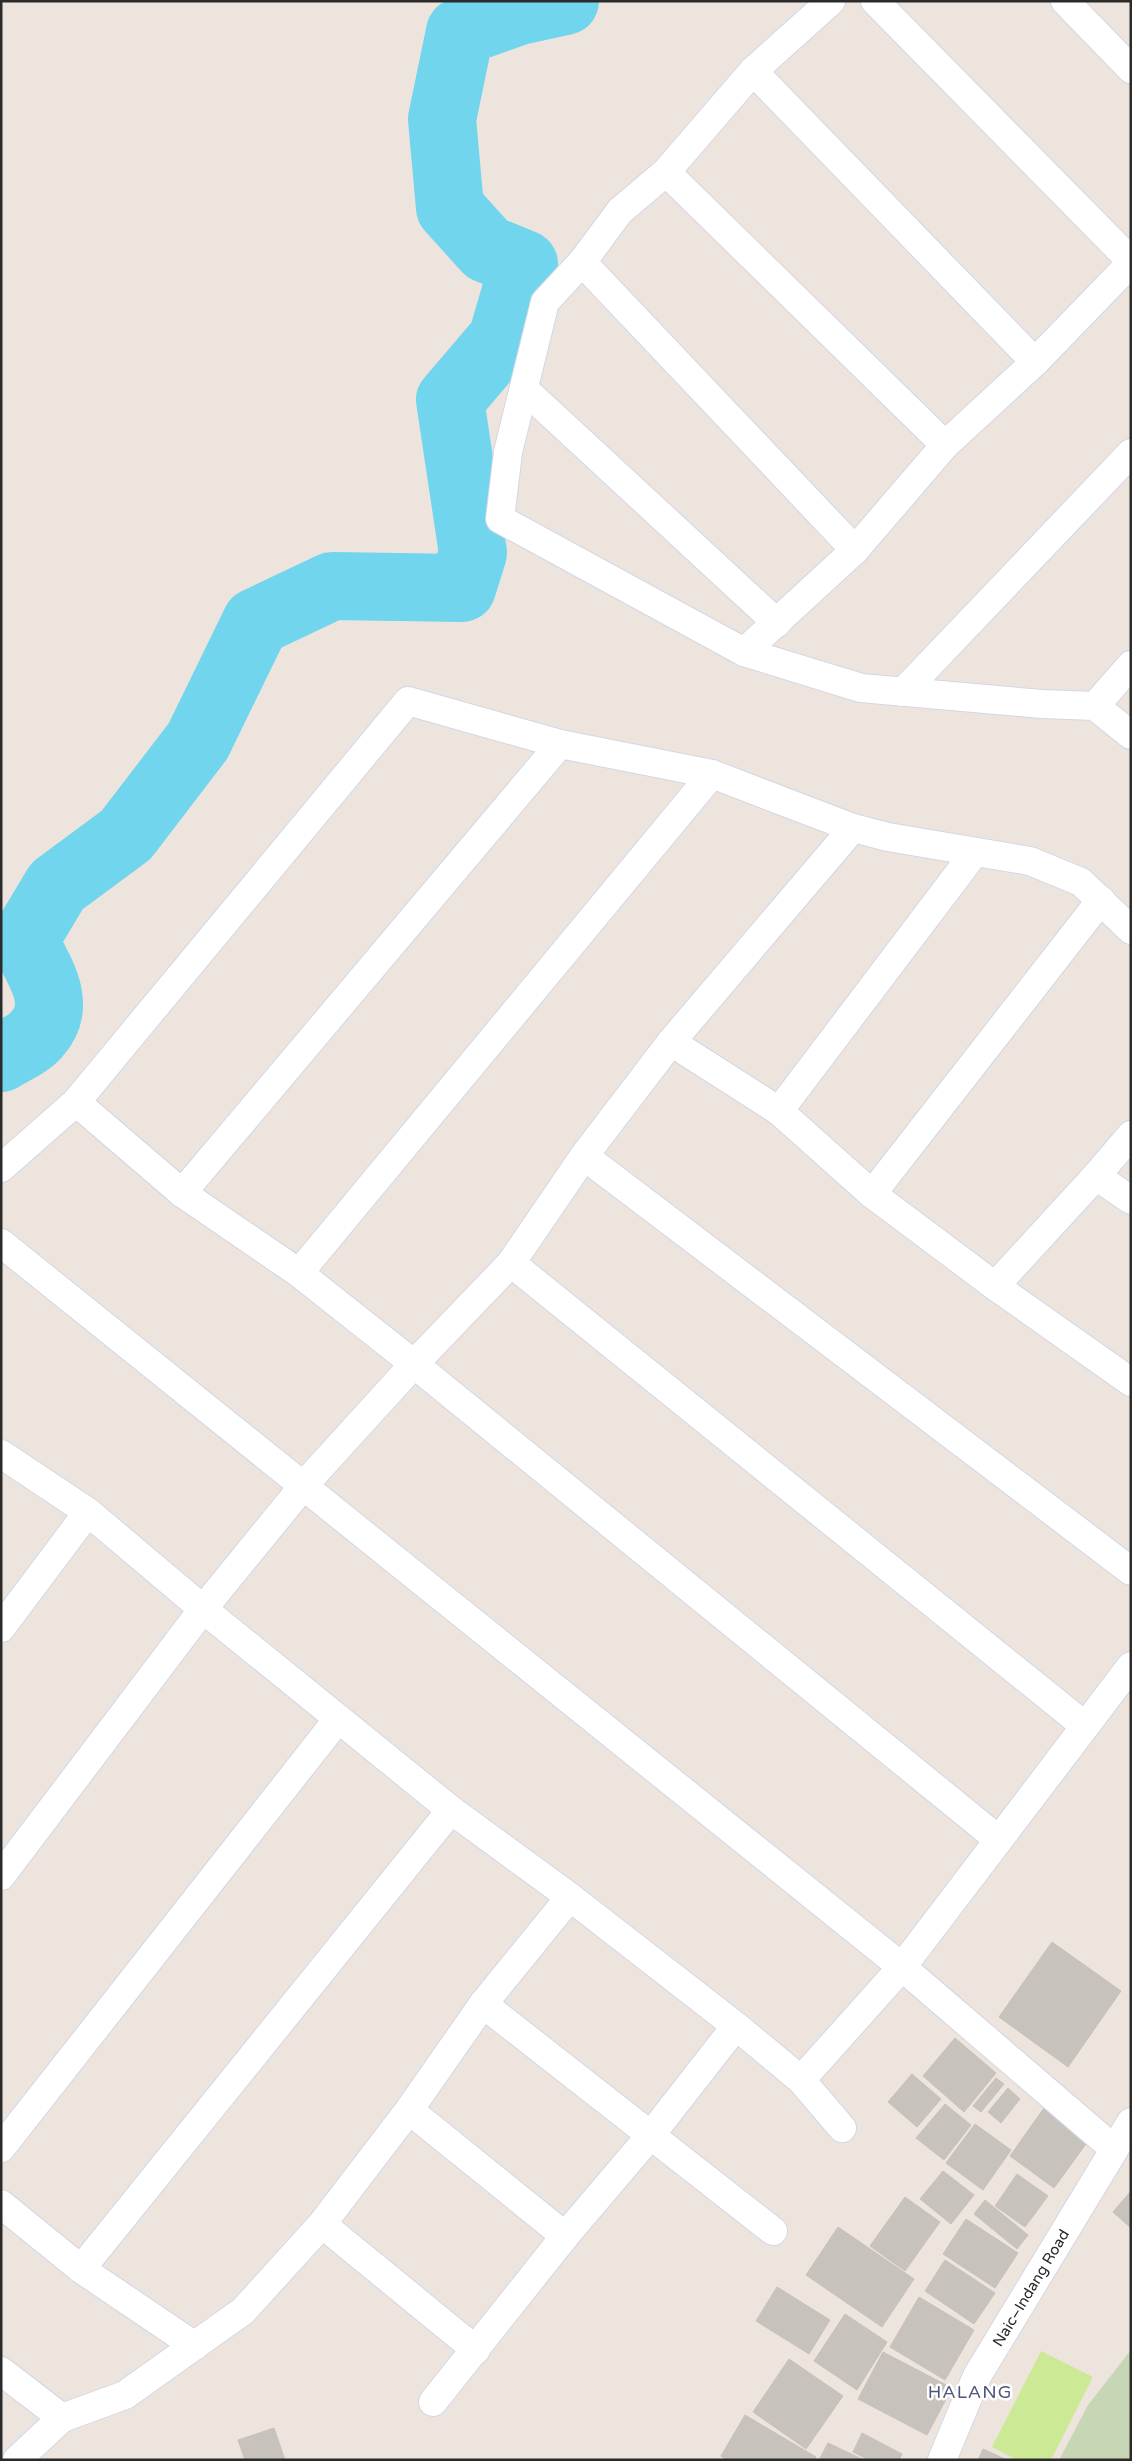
<svg xmlns="http://www.w3.org/2000/svg" width="1132" height="2461" font-family="'Varela Round',sans-serif">
	<style>
		.cemetery { fill: #c7d6b4 }
		.pitch { fill: #ccea96 }
		.lines { fill: none; stroke-linecap: round; stroke-linejoin: round }
		.river { stroke: #71d5ed; stroke-width: 68 }
		.building { fill: #c8c2bd; stroke: #c8c1b7 }
		.minor-casing { stroke: #d2d7e3; stroke-width: 30 }
		.secondary-casing { stroke: #d2d7e3; stroke-width: 30 }
		.minor { stroke: #fff; stroke-width: 28 }
		.secondary { stroke: #fff; stroke-width: 28 }
		.labels { text-anchor: middle; stroke-width: 5; stroke-linejoin: round; paint-order: stroke }
		.street-label { font-size: 15px; fill: #2b2b2b; stroke: #fff }
		.quarter-label { font-size: 18px; letter-spacing: 1px; fill: #4b577b; stroke: #fff }
	</style>
	<rect width="100%" height="100%" fill="#ede5dd"/>
	<!-- cemetery -->
	<path class="cemetery" d="M 1131,2350 L 1131,2460 L 1059,2460 L 1088,2405 Z"/>
	<!-- pitch -->
	<path class="pitch" d="M 1041,2351 L 1093,2377 L 1051,2460 L 1017,2460 L 992,2447 Z"/>
	<g class="lines">
		<!-- river -->
		<path class="river" d="M 1,1058 C 12,1051 29,1044 37,1034 C 64,1004 39,970 24,941 L 57,886 L 126,835 L 198,741 L 256,622 L 332,586 L 462,588 L 473,553 L 450,400 L 502,339 L 524,264 L 487,249 L 450,208 L 442,119 L 460,32 L 519,11 L 565,1"/>
	</g>
	<!-- building -->
	<g class="building">
		<path d="M 1052,1942 L 1121,1991 L 1068,2067 L 999,2017 Z"/>
		<path d="M 955,2038 L 996,2073 L 964,2112 L 923,2076 Z"/>
		<path d="M 912,2074 L 941,2099 L 917,2127 L 888,2102 Z"/>
		<path d="M 996,2078 L 1004,2084 L 981,2112 L 973,2106 Z"/>
		<path d="M 1008,2088 L 1020,2099 L 1001,2123 L 988,2112 Z"/>
		<path d="M 945,2104 L 971,2125 L 944,2160 L 916,2138 Z"/>
		<path d="M 1044,2108 L 1088,2141 L 1054,2188 L 1010,2156 Z"/>
		<path d="M 975,2124 L 1011,2150 L 983,2190 L 946,2163 Z"/>
		<path d="M 943,2171 L 974,2195 L 951,2224 L 920,2199 Z"/>
		<path d="M 1017,2174 L 1048,2196 L 1025,2227 L 995,2206 Z"/>
		<path d="M 1131,2191 L 1131,2228 L 1113,2212 Z"/>
		<path d="M 905,2197 L 940,2222 L 905,2271 L 870,2246 Z"/>
		<path d="M 985,2200 L 1028,2235 L 1017,2249 L 974,2214 Z"/>
		<path d="M 966,2219 L 1018,2253 L 995,2288 L 943,2254 Z"/>
		<path d="M 838,2227 L 914,2279 L 882,2327 L 806,2275 Z"/>
		<path d="M 945,2260 L 995,2293 L 974,2324 L 925,2291 Z"/>
		<path d="M 777,2287 L 830,2320 L 809,2354 L 756,2321 Z"/>
		<path d="M 919,2297 L 974,2330 L 945,2380 L 890,2347 Z"/>
		<path d="M 845,2314 L 887,2342 L 857,2390 L 814,2361 Z"/>
		<path d="M 883,2352 L 952,2388 L 927,2435 L 858,2399 Z"/>
		<path d="M 789,2359 L 843,2396 L 806,2449 L 753,2412 Z"/>
		<path d="M 745,2415 L 816,2457 L 814,2460 L 727,2460 L 721,2456 Z"/>
		<path d="M 274,2428 L 285,2460 L 245,2460 L 238,2440 Z"/>
		<path d="M 862,2433 L 902,2454 L 899,2460 L 869,2460 L 853,2452 Z"/>
		<path d="M 828,2443 L 864,2460 L 819,2460 Z"/>
		<path d="M 983,2449 L 1007,2460 L 978,2460 Z"/>
	</g>
	<g class="lines">
		<defs>
			<g id="minor">
				<path d="M 831,1 L 753,71 L 666,172 L 620,211 L 582,262 L 545,302 L 508,452 L 500,519 L 744,652 L 861,688 L 1042,704 L 1095,706 L 1131,735"/>
				<path d="M 875,1 L 1131,261"/>
				<path d="M 1065,1 L 1131,69"/>
				<path d="M 753,71 L 1035,362"/>
				<path d="M 666,172 L 945,445"/>
				<path d="M 582,262 L 855,550"/>
				<path d="M 524,389 L 777,623"/>
				<path d="M 744,652 L 855,550 L 945,445 L 1035,362 L 1131,263"/>
				<path d="M 903,692 L 1131,453"/>
				<path d="M 1095,706 L 1131,665"/>
				<path d="M 671,1042 L 779,1111 L 872,1194 L 995,1286 L 1131,1382"/>
				<path d="M 76,1102 L 182,1193 L 299,1273 L 414,1364 L 999,1840"/>
				<path d="M 779,1111 L 975,852"/>
				<path d="M 584,1156 L 1131,1571"/>
				<path d="M 1,1168 L 76,1102 L 408,701 L 560,744 L 712,774 L 853,828"/>
				<path d="M 1096,1176 L 1131,1200"/>
				<path d="M 182,1193 L 560,744"/>
				<path d="M 872,1194 L 1101,900"/>
				<path d="M 1,1243 L 902,1967 L 1114,2149"/>
				<path d="M 511,1263 L 1085,1726"/>
				<path d="M 299,1273 L 712,774"/>
				<path d="M 995,1286 L 1096,1176 L 1131,1135"/>
				<path d="M 1,1454 L 88,1512 L 203,1609 L 451,1810 L 570,1897 L 736,2026 L 801,2080 L 842,2128"/>
				<path d="M 1,1628 L 88,1512"/>
				<path d="M 1,1876 L 203,1609 L 304,1485 L 414,1364 L 511,1263 L 584,1156 L 671,1042 L 853,828 L 888,837 L 1030,861 L 1081,882 L 1131,930"/>
				<path d="M 483,2004 L 773,2231"/>
				<path d="M 801,2080 L 902,1967 L 1131,1666"/>
				<path d="M 409,2110 L 565,2236"/>
				<path d="M 1,2148 L 338,1719"/>
				<path d="M 1,2204 L 81,2269 L 195,2346"/>
				<path d="M 322,2224 L 476,2350"/>
				<path d="M 81,2269 L 451,1810"/>
				<path d="M 1,2371 L 62,2418"/>
				<path d="M 433,2402 L 565,2236 L 650,2136 L 736,2026"/>
				<path d="M 17,2460 L 62,2418 L 125,2395 L 243,2311 L 322,2224 L 409,2110 L 483,2004 L 570,1897"/>
			</g>
			<path id="secondary" d="M 942,2460 L 977,2376 L 1131,2122"/>
		</defs>
		<!-- minor casing -->
		<use href="#minor" class="minor-casing"/>
		<!-- secondary casing -->
		<use href="#secondary" class="secondary-casing"/>
		<!-- minor -->
		<use href="#minor" class="minor"/>
		<!-- secondary -->
		<use href="#secondary" class="secondary"/>
	</g>
	<g class="labels">
		<!-- street labels -->
		<g class="street-label">
			<text transform="translate(1031 2288) rotate(-59)" y="5">Naic–Indang Road</text>
		</g>
		<!-- quarter labels -->
		<g class="quarter-label">
			<text x="970" y="2398">HALANG</text>
		</g>
	</g>
	<!-- border -->
	<rect width="1132" height="2461" fill="none" stroke="#2b2b2b" stroke-width="5"/>
</svg>
